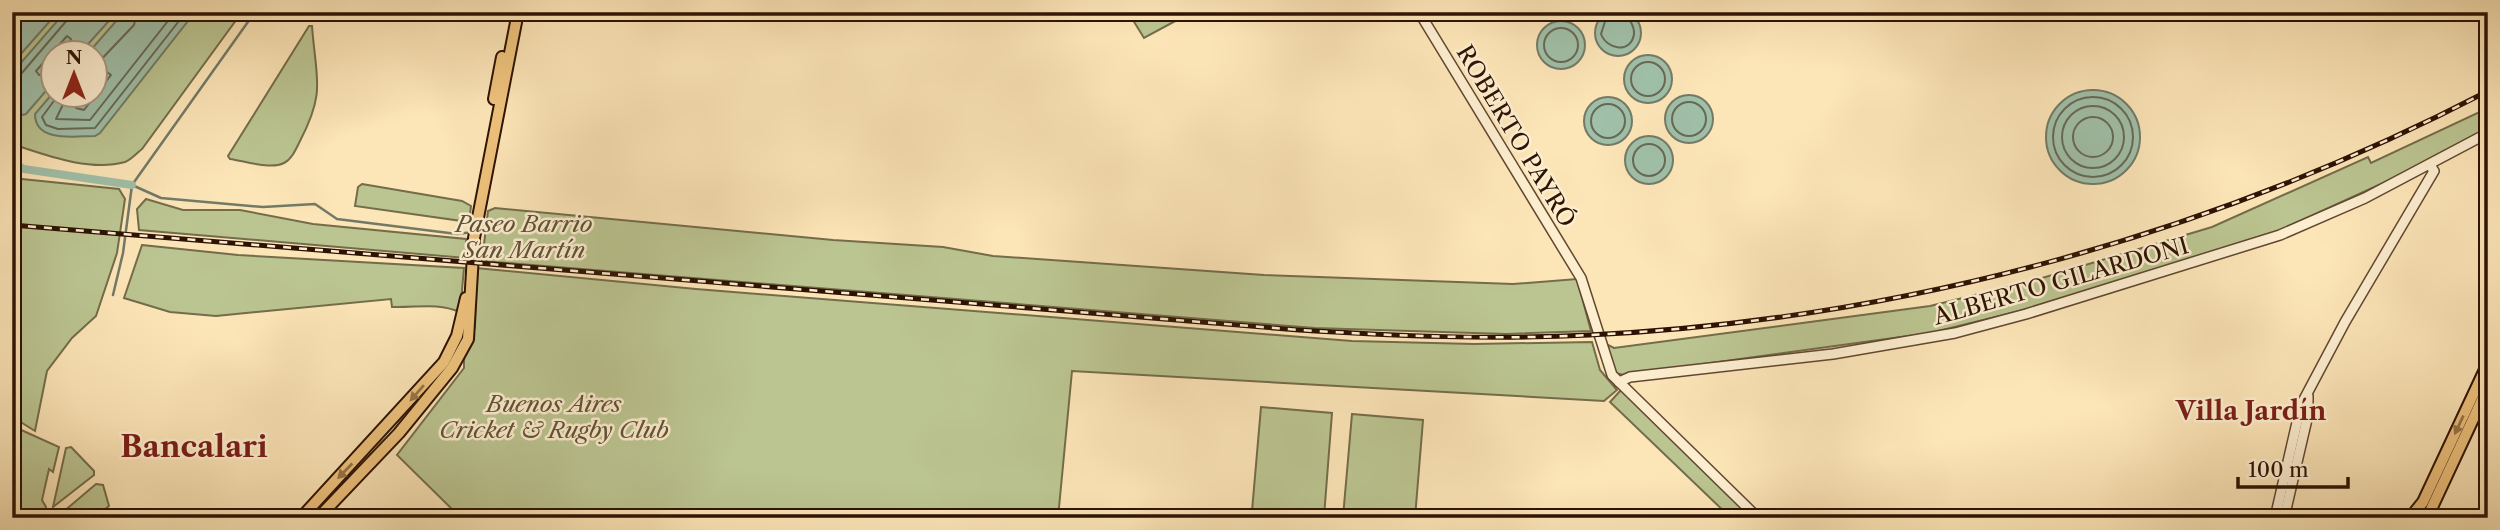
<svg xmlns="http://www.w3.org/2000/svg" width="2500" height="530" font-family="'Libre Caslon Text',serif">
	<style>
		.green { fill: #bbc591; stroke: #746c4a; stroke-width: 2; fill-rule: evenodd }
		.water { fill: #a0c0a9; stroke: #727a67; stroke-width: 2 }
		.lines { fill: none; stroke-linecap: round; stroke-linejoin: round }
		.shore { stroke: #666956; stroke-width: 2 }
		.stream { stroke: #727a67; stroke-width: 2.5 }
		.canal { stroke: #a0c0a9; stroke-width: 8 }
		.minor-casing { stroke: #614730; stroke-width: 12 }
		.major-casing { stroke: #2d1203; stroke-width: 14 }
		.minor { stroke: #fdeed0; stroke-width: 9 }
		.major { stroke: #eec27c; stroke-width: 10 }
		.rail-casing { stroke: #2d1203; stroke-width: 5 }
		.rail { stroke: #fdeed0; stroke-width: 2.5; stroke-dasharray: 8; stroke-linecap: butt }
		.oneway { fill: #977346 }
		.labels { text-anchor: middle; stroke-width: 5; stroke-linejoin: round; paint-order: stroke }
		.street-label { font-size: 23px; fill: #2d1203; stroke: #fdeed0 }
		.park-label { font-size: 23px; font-style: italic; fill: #5f5135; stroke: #fdeed0 }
		.quarter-label { font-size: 26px; font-weight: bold; fill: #7a1f14; stroke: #fdeed0 }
		.district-label { font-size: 30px; font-weight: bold; fill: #7a1f14; stroke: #fdeed0 }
	</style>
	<rect width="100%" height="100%" fill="#fce5b7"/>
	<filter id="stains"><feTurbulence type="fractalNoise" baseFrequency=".00286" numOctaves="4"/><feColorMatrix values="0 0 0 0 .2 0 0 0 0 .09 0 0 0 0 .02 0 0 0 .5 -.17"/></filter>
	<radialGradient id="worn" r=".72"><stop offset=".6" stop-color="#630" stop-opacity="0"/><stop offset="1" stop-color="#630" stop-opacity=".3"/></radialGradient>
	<!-- green -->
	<g class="green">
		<path d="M 12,12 L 242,12 L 142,149 C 137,153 131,160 125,162 C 89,172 46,155 12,144 ZM 52,52 L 94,52 L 94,94 L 52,94 Z"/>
		<path d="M 1128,12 L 1192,12 L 1144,38 Z"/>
		<path d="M 309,26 L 312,26 C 316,80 326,91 300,141 C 296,149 292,159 284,163 C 270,170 245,161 230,159 L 228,156 Z"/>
		<path d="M 2488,108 L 2488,129 L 2429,162 L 2276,232 L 2024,310 L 1930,333 L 1623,375 L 1616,373 L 1606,344 L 1614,348 L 1930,306 L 2032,281 L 2212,227 L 2368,157 L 2371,163 Z"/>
		<path d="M 12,178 L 119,189 L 125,199 L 117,253 L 96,316 L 72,338 L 47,371 L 35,431 L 19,421 L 19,429 L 59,447 L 53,472 L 49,469 L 42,500 L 46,507 L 44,518 L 30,518 L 12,501 Z"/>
		<path d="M 362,184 L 462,201 L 471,206 L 469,222 L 355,206 L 358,187 Z"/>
		<path d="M 146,199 L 183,210 L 240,210 L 313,224 L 466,239 L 466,258 L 139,230 L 137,209 Z"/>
		<path d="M 495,208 L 833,240 L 943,247 L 993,256 L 1264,275 L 1513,284 L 1577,279 L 1591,331 L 1506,334 L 1315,328 L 482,261 L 488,211 Z"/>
		<path d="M 142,245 L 238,255 L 464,268 L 460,312 C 436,302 417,308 392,307 L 391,299 L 216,316 L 170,312 L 124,298 Z"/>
		<path d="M 476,268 L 696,289 L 1352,341 L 1474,344 L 1592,342 L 1600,370 L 1617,390 L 1604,401 L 1072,371 L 1058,518 L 461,518 L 397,455 L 464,368 L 464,357 L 475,327 Z"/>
		<path d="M 1621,390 L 1755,518 L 1731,518 L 1610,402 Z"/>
		<path d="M 1261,407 L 1332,413 L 1324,517 L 1252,511 Z"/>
		<path d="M 1352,414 L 1423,420 L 1415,518 L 1343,517 Z"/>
		<path d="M 71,447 L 94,471 L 94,475 L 53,507 L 66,448 Z"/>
		<path d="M 96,484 L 103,485 L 109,506 L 94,518 L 56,518 Z"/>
	</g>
	<!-- water -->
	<g class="water">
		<circle cx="1618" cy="33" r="23"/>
		<path d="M 12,12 L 58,12 L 12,64 Z"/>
		<path d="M 65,12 L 117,12 L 81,52 L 52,52 L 52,84 L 26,114 L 18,116 L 12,113 L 12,73 Z"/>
		<path d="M 124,12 L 195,12 L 100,133 L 95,136 C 75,136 35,143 35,114 L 52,94 L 94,94 L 94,52 L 89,52 Z"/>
		<circle cx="1561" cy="45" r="24"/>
		<circle cx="1648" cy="79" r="24"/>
		<circle cx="2093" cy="137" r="47"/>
		<circle cx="1689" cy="119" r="24"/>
		<circle cx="1608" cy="121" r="24"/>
		<circle cx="1649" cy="160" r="24"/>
	</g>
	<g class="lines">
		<!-- shore -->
		<g class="shore">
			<path d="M 1608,12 L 1601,34 C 1607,50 1631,54 1634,34 C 1635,25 1628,20 1627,12"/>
			<circle cx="1561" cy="45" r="17"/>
			<circle cx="1648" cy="79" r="17"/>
			<path d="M 94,67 L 134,25 L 137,12"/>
			<path d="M 52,72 L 39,75 L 36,71 L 67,36 L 71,39 L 67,52"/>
			<path d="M 12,77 L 21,74 L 68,19 L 70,12"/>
			<path d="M 59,94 L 42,117 L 46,125 L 58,129 L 95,128 L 186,12"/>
			<path d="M 68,94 L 56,119 L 90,120 L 175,12"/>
			<path d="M 79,94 L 76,108 L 84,110 L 111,75 L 107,72 L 94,78"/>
			<circle cx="2093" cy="137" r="40"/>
			<circle cx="1689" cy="119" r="17"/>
			<circle cx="1608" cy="121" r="17"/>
			<circle cx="2093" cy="137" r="31"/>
			<circle cx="2093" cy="137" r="20"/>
			<circle cx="1649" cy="160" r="16"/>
		</g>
		<!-- stream -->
		<g class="stream">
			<path d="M 132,185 L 161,198 L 263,207 L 315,204 L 337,219 L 457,234 L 473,232"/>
			<path d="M 113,295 L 123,253 L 132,185 L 255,12"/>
		</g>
		<!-- canal -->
		<path class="canal" d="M 12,163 L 24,169 L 132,185"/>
		<defs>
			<g id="minor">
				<path d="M 1419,12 L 1581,278 L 1612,375 L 1758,518"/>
				<path d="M 1619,382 L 1630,377 L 1833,354 L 1955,333 L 2026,314 L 2280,235 L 2365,198 L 2488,133"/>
				<path d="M 2275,518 L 2301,405 L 2345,322 L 2434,171 L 2430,165"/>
				<path d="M 2284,518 L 2308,415 L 2308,396"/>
			</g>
			<g id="major">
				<path d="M 494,99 L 502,57"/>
				<path d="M 301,518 L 444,362 L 457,336 L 466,298"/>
				<path d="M 318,518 L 399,433 L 452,368 L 468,339 L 474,238 L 518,12"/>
				<path d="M 2410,518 L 2423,502 L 2488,363"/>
				<path d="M 2427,518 L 2488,387"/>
			</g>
		</defs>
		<!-- minor casing -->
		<use href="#minor" class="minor-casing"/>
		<!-- major casing -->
		<use href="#major" class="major-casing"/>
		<!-- minor -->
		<use href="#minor" class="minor"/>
		<!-- major -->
		<use href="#major" class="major"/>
		<defs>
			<path id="rail" d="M 12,225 L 1299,330 C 1396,336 1493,340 1589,335 C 1901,320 2211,235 2488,91"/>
		</defs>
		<!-- rail casing -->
		<use href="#rail" class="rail-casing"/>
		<!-- rail -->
		<use href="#rail" class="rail"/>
	</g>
	<!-- one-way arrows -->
	<defs><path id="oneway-solid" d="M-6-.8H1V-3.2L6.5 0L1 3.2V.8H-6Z" transform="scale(1.75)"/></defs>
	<g class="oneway">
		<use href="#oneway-solid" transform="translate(417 393) rotate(131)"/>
		<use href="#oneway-solid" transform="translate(2459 425) rotate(115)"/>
		<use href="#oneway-solid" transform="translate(345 471) rotate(134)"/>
	</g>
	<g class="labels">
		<!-- street labels -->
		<g class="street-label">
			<text transform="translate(1516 136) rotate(59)" y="8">ROBERTO PAYRÓ</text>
			<text transform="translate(2061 281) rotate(-16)" y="8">ALBERTO GILARDONI</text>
		</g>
		<!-- park labels -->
		<g class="park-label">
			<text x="524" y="232">Paseo Barrio<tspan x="524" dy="26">San Martín</tspan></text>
			<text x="554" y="412">Buenos Aires<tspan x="554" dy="26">Cricket &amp; Rugby Club</tspan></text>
		</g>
		<!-- quarter labels -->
		<g class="quarter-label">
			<text x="2251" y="420">Villa Jardín</text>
		</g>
		<!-- district labels -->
		<g class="district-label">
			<text x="194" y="457">Bancalari</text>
		</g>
	</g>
	<!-- margin -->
	<rect width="2500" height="530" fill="none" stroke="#fce5b7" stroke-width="42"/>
	<rect x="14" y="14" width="2472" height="502" fill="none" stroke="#2d1203" stroke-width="3.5"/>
	<rect x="21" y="21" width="2458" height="488" fill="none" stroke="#2d1203" stroke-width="2"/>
	<!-- north arrow -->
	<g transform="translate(74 74)"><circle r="33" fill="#fdeed0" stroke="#aa967e" stroke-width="2"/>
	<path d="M0-5L12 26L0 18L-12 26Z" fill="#8f2418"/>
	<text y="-10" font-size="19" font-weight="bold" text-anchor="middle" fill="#2d1203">N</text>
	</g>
	<!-- scale -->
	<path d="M2238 477v10h110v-10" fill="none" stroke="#2d1203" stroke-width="3.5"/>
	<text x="2248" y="477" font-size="21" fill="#2d1203" stroke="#fdeed0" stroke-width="5" paint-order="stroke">100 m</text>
	<rect width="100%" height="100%" filter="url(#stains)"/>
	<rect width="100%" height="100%" fill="url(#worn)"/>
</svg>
